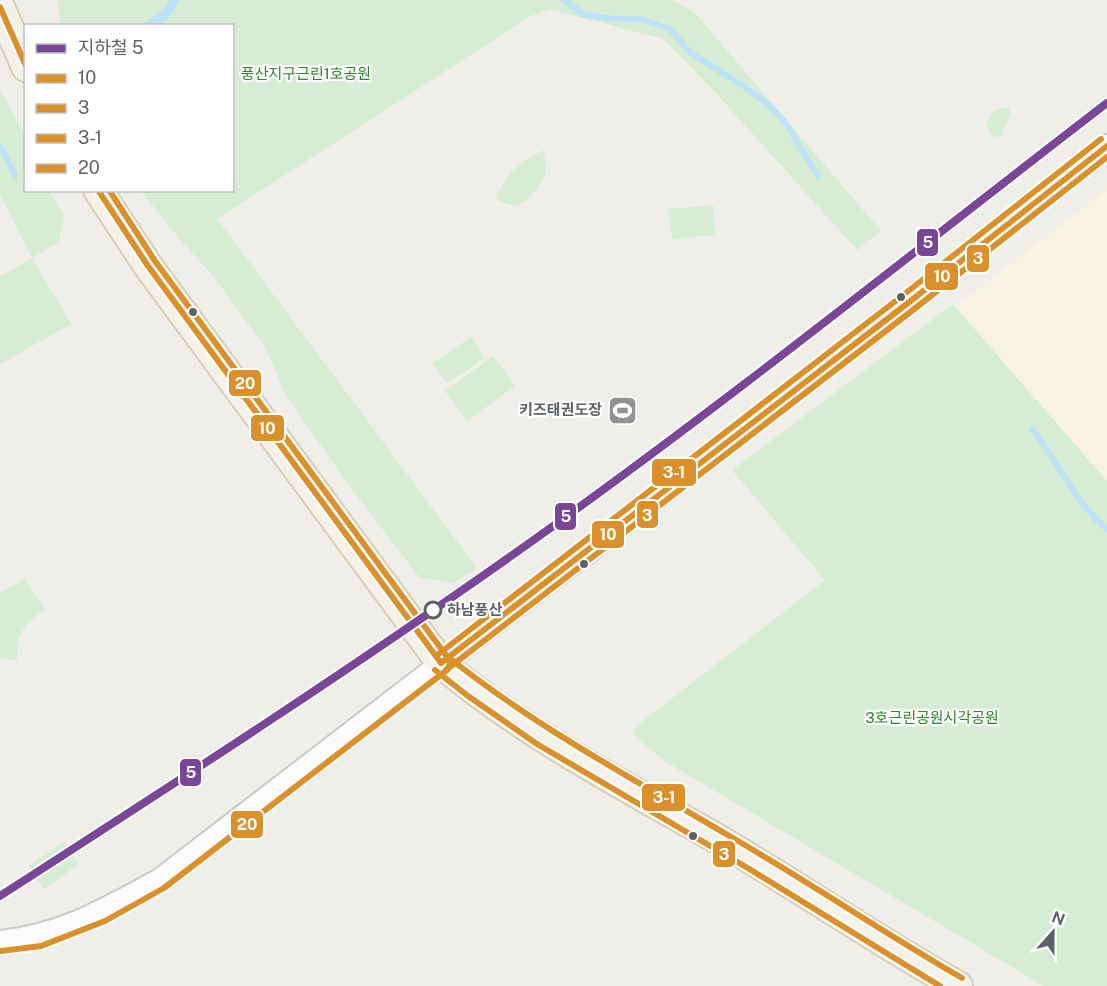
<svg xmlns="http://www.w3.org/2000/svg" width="1107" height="986" font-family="'Public Sans','Noto Sans KR',sans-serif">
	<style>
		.commercial { fill: #f8f2e3 }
		.green { fill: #d7ecd4 }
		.water { fill: #bee2f8 }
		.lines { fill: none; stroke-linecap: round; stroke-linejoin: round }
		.stream { stroke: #bee2f8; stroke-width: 6 }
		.minor-casing { stroke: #cacaca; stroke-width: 26 }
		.major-casing { stroke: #d8ceb6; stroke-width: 32 }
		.minor { stroke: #fdfcfc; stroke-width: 22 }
		.major { stroke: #f4f1e9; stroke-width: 28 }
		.bus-1-casing { stroke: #fff; stroke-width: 10 }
		.bus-2-casing { stroke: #fff; stroke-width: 10 }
		.bus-3-casing { stroke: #fff; stroke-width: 10 }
		.bus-4-casing { stroke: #fff; stroke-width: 10 }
		.bus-1 { stroke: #da912b; stroke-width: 6 }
		.bus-2 { stroke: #da912b; stroke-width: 6 }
		.bus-3 { stroke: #da912b; stroke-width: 6 }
		.bus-4 { stroke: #da912b; stroke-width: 6 }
		.metro-1-casing { stroke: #fff; stroke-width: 12 }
		.metro-1 { stroke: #794698; stroke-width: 8 }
		.bus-dot { fill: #5e6368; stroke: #fff; stroke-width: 2 }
		.stop-dot { fill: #fff; stroke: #5e6368; stroke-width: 3 }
		.labels { text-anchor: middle; stroke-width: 4.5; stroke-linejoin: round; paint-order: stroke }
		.park-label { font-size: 15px; fill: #308530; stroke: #fff }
		.poi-label { font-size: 15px; font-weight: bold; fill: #5e6368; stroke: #fff; text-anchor: end }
		.stop-label { font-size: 15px; font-weight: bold; fill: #5e6368; stroke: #fff; text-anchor: start }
		.line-badge { stroke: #fff; stroke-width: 2 }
		.badge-label { font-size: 16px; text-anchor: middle; font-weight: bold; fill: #fff }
	</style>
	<rect width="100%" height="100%" fill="#efeee9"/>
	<!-- commercial -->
	<path class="commercial" d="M 1107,190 L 1107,619 L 753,462 Z"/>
	<!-- green -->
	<g class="green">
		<path d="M 57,0 L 672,0 L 694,12 L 881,231 L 857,250 L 716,93 L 663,39 L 550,9 L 531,16 L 217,219 L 477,568 L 453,583 L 420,578 L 348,484 L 287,397 L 265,347 L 214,277 L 182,242 L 141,191 L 232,190 L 232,26 L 61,25 Z"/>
		<path d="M 0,91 L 25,135 L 26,190 L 49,191 L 64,217 L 59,242 L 32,258 L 71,324 L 0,364 L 0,277 L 32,258 L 0,194 Z"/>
		<path d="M 1002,108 L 1009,109 L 1011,116 L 1005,123 L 1002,136 L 993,137 C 982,126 988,113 1002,108 Z"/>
		<path d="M 544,150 C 545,158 547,166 545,174 C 544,178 540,182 538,186 C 526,204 515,212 496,198 C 508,172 517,163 544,150 Z"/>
		<path d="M 713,205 L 716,235 L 672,239 L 668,209 Z"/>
		<path d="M 953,304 L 1107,481 L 1107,986 L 1044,986 L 666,762 L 633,735 L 635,727 L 825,580 L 732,470 Z"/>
		<path d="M 471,337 L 485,358 L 447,383 L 433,363 Z"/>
		<path d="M 493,356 L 515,386 L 467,421 L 445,391 Z"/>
		<path d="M 24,579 L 46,610 C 23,621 17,636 17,661 L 0,657 L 0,593 Z"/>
		<path d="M 64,842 L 79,864 L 44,889 L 28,866 Z"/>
	</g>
	<!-- water -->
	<path class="water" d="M 169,0 L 179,0 C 168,23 165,26 140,25 C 152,18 163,13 169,0 Z"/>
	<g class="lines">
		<!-- stream -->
		<g class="stream">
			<path d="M 564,0 L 584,15 L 614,19 L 641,19 L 670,29 L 691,53 L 742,85 L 768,104 L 784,121 L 818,176"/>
			<path d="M 0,146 L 15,175"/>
			<path d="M 1032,429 C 1059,461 1073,502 1107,529"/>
		</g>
		<defs>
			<path id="minor" d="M 0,942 C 61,936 107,909 160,880 L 587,552 L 1107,146"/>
			<g id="major">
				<path d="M 0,7 L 26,67"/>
				<path d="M 98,190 L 148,266 L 441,663 C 526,735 625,786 721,841 C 801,888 877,941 958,986"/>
			</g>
		</defs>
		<!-- minor casing -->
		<use href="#minor" class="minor-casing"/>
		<!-- major casing -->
		<use href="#major" class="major-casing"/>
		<!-- minor -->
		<use href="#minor" class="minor"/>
		<!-- major -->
		<use href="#major" class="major"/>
		<defs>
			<g id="bus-1">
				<path d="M 0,7 L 26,66"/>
				<path d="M 98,190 L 148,266 L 441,663"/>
				<path d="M 441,663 L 908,303 L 1107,146"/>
			</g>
			<g id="bus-2">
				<path d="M 435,670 L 468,696 L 537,744 L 746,867 L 940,986"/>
				<path d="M 446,670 L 913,310 L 1107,157"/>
			</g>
			<g id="bus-3">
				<path d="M 436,656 L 902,296 L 1101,139"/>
				<path d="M 447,656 C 534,726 630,777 726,834 C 806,880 882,932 962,978"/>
			</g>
			<path id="bus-4" d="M 1,951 L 41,946 L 105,921 L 164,888 L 447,670 L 450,664 L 448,658 L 155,261 L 109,190"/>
		</defs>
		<!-- bus-1 casing -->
		<use href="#bus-1" class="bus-1-casing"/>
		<!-- bus-2 casing -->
		<use href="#bus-2" class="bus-2-casing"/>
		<!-- bus-3 casing -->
		<use href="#bus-3" class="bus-3-casing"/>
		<!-- bus-4 casing -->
		<use href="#bus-4" class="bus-4-casing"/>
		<!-- bus-1 -->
		<use href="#bus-1" class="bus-1"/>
		<!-- bus-2 -->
		<use href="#bus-2" class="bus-2"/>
		<!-- bus-3 -->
		<use href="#bus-3" class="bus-3"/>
		<!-- bus-4 -->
		<use href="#bus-4" class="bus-4"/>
		<defs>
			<path id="metro-1" d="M 0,896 C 180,780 361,663 535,539 C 730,400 917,249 1107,103"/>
		</defs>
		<!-- metro-1 casing -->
		<use href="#metro-1" class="metro-1-casing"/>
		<!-- metro-1 -->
		<use href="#metro-1" class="metro-1"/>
	</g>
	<!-- icons -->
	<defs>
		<symbol id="stadium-square" viewBox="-11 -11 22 22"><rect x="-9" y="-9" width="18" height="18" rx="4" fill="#919495" stroke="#fff"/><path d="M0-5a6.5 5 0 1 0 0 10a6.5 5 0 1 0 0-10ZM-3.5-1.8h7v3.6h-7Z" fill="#fff"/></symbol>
	</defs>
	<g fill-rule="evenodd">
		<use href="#stadium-square" x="606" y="394" width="33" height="33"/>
	</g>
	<!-- markers -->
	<g class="bus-dot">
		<circle cx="901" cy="297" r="5"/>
		<circle cx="193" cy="312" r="5"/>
		<circle cx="584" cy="564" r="5"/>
		<circle cx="693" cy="836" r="5"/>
	</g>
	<circle class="stop-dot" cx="433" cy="610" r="8"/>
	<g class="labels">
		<!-- park labels -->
		<g class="park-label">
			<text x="306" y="79">풍산지구근린1호공원</text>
			<text x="932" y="723">3호근린공원시각공원</text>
		</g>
		<!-- poi labels -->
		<g class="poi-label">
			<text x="602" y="415">키즈태권도장</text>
		</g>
		<!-- stop labels -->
		<g class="stop-label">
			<text x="447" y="615">하남풍산</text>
		</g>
	</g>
	<g class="line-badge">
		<rect x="916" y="228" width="23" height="29" rx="6" fill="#794698"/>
		<rect x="966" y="244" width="24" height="29" rx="6" fill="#da912b"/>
		<rect x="924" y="262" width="35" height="29" rx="6" fill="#da912b"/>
		<rect x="228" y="369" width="34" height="28" rx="6" fill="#da912b"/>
		<rect x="250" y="414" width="35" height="28" rx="6" fill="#da912b"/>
		<rect x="651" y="458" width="46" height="29" rx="6" fill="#da912b"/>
		<rect x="636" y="500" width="23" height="29" rx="6" fill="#da912b"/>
		<rect x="554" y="502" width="23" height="29" rx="6" fill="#794698"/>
		<rect x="591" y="520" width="34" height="29" rx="6" fill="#da912b"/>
		<rect x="179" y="758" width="23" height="29" rx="6" fill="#794698"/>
		<rect x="641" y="783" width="45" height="29" rx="6" fill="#da912b"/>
		<rect x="230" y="810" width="34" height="29" rx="6" fill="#da912b"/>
		<rect x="712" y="840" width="24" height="28" rx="6" fill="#da912b"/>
	</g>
	<g class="badge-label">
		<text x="928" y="248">5</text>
		<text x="978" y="264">3</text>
		<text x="942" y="282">10</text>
		<text x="245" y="389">20</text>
		<text x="267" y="434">10</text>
		<text x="674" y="478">3-1</text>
		<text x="647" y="521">3</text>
		<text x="566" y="522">5</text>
		<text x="608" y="540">10</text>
		<text x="191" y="778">5</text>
		<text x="664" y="803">3-1</text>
		<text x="247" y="830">20</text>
		<text x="724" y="860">3</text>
	</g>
	<!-- legend -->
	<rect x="24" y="24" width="210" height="168" fill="#ffffff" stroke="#bfc1c3" stroke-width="1.5"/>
	<rect x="36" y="44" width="30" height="9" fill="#794698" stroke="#bfc1c3" stroke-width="1.5"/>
	<text x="78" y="54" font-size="18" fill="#5e6368">지하철 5</text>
	<rect x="36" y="74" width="30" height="9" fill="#da912b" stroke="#bfc1c3" stroke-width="1.5"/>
	<text x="78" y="84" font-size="18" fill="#5e6368">10</text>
	<rect x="36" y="104" width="30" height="9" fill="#da912b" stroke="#bfc1c3" stroke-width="1.5"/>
	<text x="78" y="114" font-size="18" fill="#5e6368">3</text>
	<rect x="36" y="134" width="30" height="9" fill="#da912b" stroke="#bfc1c3" stroke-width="1.5"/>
	<text x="78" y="144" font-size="18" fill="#5e6368">3-1</text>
	<rect x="36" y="164" width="30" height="9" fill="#da912b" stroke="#bfc1c3" stroke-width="1.5"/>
	<text x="78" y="174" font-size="18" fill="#5e6368">20</text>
	<!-- north arrow -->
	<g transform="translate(1053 932) rotate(21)" stroke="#ffffff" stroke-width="4.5" paint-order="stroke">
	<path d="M0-4.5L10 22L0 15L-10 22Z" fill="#5e6368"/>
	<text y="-9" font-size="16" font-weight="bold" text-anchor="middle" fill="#5e6368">N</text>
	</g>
</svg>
